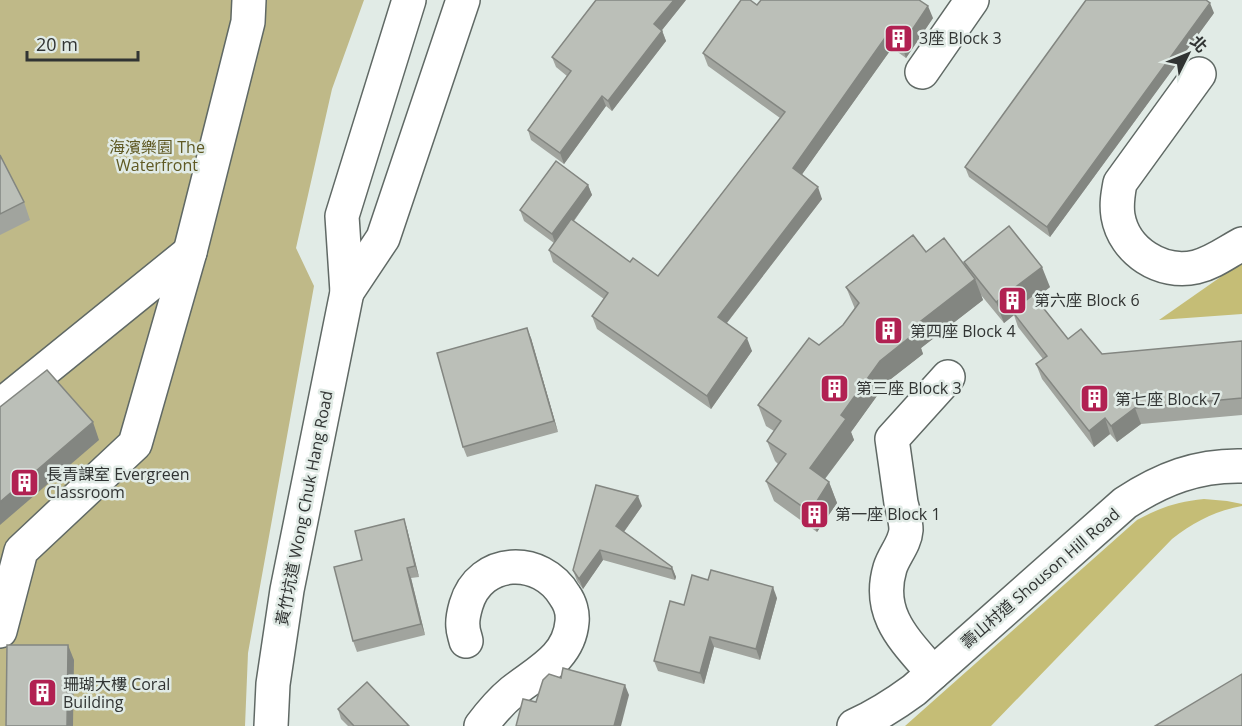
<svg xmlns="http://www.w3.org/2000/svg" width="1242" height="726" font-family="'Open Sans','Noto Sans TC',sans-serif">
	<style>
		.green { fill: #bfb988 }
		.forest { fill: #c5bd76 }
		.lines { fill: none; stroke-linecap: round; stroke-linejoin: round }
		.minor-casing { stroke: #606965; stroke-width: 36 }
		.major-casing { stroke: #606965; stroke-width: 36 }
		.minor { stroke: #fff; stroke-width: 33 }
		.major { stroke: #fff; stroke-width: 33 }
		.wall { fill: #a1a49e }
		.shaded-wall { fill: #838681 }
		.building { fill: #bbbfb8; stroke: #838681; stroke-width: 1.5 }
		.labels { text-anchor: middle; stroke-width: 5; stroke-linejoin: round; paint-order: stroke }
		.poi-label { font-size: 16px; fill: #313433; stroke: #e1ebe6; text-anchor: start }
		.park-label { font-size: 16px; fill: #5f5923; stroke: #e1ebe6 }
		.street-label { font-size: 16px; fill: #313433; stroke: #e1ebe6 }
	</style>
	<rect width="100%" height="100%" fill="#e1ebe6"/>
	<!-- green -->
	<path class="green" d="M 0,0 L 364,0 L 332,89 L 296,248 L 314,286 L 248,653 L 245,726 L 0,726 Z"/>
	<!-- forest -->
	<g class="forest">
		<path d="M 1242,262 L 1242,314 L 1159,320 Z"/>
		<path d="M 1204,499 L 1227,501 L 1242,504 L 1242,506 C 1215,511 1194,522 1172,539 L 991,726 L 905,726 L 1137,520 C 1161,507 1177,502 1204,499 Z"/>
	</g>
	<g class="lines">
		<defs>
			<g id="minor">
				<path d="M 922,72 L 972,0"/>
				<path d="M 1199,74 L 1120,183 C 1118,194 1116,204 1118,216 C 1124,251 1161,275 1196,267 C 1213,263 1227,252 1242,244"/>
				<path d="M 0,406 L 190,252"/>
				<path d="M 0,631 L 21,551 L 135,444 L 190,252 L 248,22 L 249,0"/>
				<path d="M 466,641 C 465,636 463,632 463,627 C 462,620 464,612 466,605 C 480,557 541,555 565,596 C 570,603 573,613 572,622 C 569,658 537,672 512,692 C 500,702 490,714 481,726"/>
				<path d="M 933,673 C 906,641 876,615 890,568 C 894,555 905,544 906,530 C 906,521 903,511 901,503 C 898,481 895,460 892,439 L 948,377"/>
				<path d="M 854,726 C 876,716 895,704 914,690 L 1125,503 C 1162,479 1197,465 1242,466"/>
			</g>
			<g id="major">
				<path d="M 347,292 L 383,238 L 463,0"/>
				<path d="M 271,726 L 273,684 L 287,590 L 347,292 L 342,216 L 409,0"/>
			</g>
		</defs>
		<!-- minor casing -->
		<use href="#minor" class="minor-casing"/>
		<!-- major casing -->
		<use href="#major" class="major-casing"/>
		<!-- minor -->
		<use href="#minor" class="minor"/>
		<!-- major -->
		<use href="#major" class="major"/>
	</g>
	<!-- wall -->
	<g class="wall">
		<path d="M 686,0 L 662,30 L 666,41 L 612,111 L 606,106 L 564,164 L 531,140 L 528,130 L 567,76 L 556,67 L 552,57 Z"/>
		<path d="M 757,5 L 933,18 L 906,58 L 892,48 L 802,174 L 822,199 L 727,323 L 752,351 L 711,409 L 597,329 L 592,316 L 604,299 L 553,262 L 549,250 L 554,243 L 524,221 L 520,210 L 588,185 L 592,195 L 574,221 L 630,262 L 658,276 L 780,118 L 708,66 L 703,53 Z"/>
		<path d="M 1214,13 L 1050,237 L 969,177 L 965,167 Z"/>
		<path d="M 0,155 L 24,202 L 30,220 L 0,235 Z"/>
		<path d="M 926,252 L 965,265 L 964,262 L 1050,287 L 1036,298 L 1068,339 L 1102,354 L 1242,341 L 1242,415 L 1141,424 L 1117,442 L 1110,434 L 1094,447 L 1042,379 L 1036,364 L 1043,359 L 1018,327 L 1014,315 L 1004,323 L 981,295 L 983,300 L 921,348 L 923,354 L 887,382 L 851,432 L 854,440 L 825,479 L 829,482 L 837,503 L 817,532 L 774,501 L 766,481 L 778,464 L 775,461 L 767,441 L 774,431 L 766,426 L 758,405 L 819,345 L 843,325 L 855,309 L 846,287 Z"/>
		<path d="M 531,338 L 558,432 L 467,457 L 463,447 Z"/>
		<path d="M 642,506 L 624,532 L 672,567 L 676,577 L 675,580 L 603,560 L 583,589 L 577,581 L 573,570 Z"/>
		<path d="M 404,519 L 407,529 L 419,577 L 411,578 L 425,635 L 357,652 L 353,641 L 362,560 Z"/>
		<path d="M 777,598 L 760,660 L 714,647 L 704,684 L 658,671 L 654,661 L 684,605 Z"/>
		<path d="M 338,709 L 409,726 L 348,726 L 341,719 Z"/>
	</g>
	<!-- shaded-wall -->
	<g class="shaded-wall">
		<path d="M 674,0 L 686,0 L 658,35 L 654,24 Z"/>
		<path d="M 1210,3 L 1214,13 L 1050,237 L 1047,227 Z"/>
		<path d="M 928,6 L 933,18 L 906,58 L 902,45 Z"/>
		<path d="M 662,31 L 666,41 L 612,111 L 608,101 Z"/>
		<path d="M 887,35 L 892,48 L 798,180 L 793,168 Z"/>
		<path d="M 602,96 L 606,106 L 564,164 L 560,153 Z"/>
		<path d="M 588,185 L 592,195 L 556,245 L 552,234 Z"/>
		<path d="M 818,187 L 822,199 L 722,329 L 718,317 Z"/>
		<path d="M 1042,267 L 1050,287 L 1015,315 L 1012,311 L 1014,315 L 1004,323 L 996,302 Z"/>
		<path d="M 975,279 L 983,300 L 921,348 L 923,354 L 887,382 L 851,432 L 854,440 L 817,489 L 810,468 L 841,415 L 880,361 L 912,328 Z"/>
		<path d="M 527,328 L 531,338 L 558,432 L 554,421 Z"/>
		<path d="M 747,338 L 752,351 L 711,409 L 707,396 Z"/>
		<path d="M 1135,408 L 1141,424 L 1117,442 L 1111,426 Z"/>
		<path d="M 1105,418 L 1110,434 L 1094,447 L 1089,431 Z"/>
		<path d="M 93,422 L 99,440 L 0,525 L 0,502 Z"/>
		<path d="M 829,482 L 837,503 L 817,532 L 810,512 Z"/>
		<path d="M 638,496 L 642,506 L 620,537 L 616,526 Z"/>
		<path d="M 404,519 L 407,529 L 419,577 L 415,566 Z"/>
		<path d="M 600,550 L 603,560 L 583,589 L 579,579 Z"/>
		<path d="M 672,567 L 676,577 L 675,580 L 671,569 Z"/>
		<path d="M 407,568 L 411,578 L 425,635 L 421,624 Z"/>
		<path d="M 773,587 L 777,598 L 760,660 L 756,649 Z"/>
		<path d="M 710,637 L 714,647 L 704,684 L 700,673 Z"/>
		<path d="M 68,645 L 74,660 L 73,726 L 67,726 Z"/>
		<path d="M 625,685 L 629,695 L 621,726 L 614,726 Z"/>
	</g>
	<!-- building -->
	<g class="building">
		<path d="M 596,0 L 674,0 L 654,24 L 662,31 L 608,101 L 602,96 L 560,153 L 528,130 L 571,71 L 552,57 Z"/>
		<path d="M 741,0 L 750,0 L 757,5 L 761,0 L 919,0 L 928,6 L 902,45 L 887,35 L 793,168 L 818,187 L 718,317 L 747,338 L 707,396 L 592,316 L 608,293 L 549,250 L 571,219 L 630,262 L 633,258 L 658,276 L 785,112 L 703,53 Z"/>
		<path d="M 1086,0 L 1206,0 L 1210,3 L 1047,227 L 965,167 Z"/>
		<path d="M 0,155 L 24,202 L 0,214 Z"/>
		<path d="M 556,161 L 588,185 L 552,234 L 520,210 Z"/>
		<path d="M 1009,226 L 1042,267 L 996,302 L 964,262 Z"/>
		<path d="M 913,235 L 926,252 L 944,238 L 975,279 L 912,328 L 915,333 L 880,361 L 841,415 L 846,419 L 810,468 L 829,482 L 810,512 L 766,481 L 786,454 L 767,441 L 781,421 L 758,405 L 809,338 L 819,345 L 843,325 L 859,303 L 846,287 Z"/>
		<path d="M 1033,295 L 1068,339 L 1081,329 L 1102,354 L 1242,341 L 1242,398 L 1135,408 L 1111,426 L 1105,418 L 1089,431 L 1036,364 L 1047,356 L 1012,311 Z"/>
		<path d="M 527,328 L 554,421 L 463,447 L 437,353 Z"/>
		<path d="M 47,370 L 93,422 L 0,502 L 0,407 Z"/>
		<path d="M 596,485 L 638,496 L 616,526 L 672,567 L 671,569 L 600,550 L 579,579 L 573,570 Z"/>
		<path d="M 404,519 L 415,566 L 407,568 L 421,624 L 353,641 L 334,567 L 362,560 L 355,531 Z"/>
		<path d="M 711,570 L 773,587 L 756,649 L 710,637 L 700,673 L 654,661 L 670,601 L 684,605 L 692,575 L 708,580 Z"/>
		<path d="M 7,645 L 68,645 L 67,726 L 6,726 Z"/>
		<path d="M 563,668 L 625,685 L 614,726 L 516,726 L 523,699 L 536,702 L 543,680 L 549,674 L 561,678 Z"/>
		<path d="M 1242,674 L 1242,726 L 1155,726 Z"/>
		<path d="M 367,682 L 409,726 L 354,726 L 338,709 Z"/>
	</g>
	<!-- icons -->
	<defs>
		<symbol id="building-square" viewBox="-11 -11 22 22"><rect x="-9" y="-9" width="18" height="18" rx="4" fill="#b12152" stroke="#e1ebe6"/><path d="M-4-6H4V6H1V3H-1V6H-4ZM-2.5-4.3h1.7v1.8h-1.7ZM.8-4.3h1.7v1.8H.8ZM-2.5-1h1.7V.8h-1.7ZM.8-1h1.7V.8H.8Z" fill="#fff"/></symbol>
	</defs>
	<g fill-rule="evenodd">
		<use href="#building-square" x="882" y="22" width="33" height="33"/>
		<use href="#building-square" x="996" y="284" width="33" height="33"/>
		<use href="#building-square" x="872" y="314" width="33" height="33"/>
		<use href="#building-square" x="818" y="372" width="33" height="33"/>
		<use href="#building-square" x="1078" y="382" width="33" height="33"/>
		<use href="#building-square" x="8" y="466" width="33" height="33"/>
		<use href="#building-square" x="798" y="498" width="33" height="33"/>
		<use href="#building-square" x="26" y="676" width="33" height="33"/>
	</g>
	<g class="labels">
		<!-- poi labels -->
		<g class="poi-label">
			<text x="919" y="44">3座 Block 3</text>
			<text x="1034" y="306">第六座 Block 6</text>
			<text x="910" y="337">第四座 Block 4</text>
			<text x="856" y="394">第三座 Block 3</text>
			<text x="1115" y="405">第七座 Block 7</text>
			<text x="46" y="480">長青課室 Evergreen<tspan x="46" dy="18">Classroom</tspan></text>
			<text x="835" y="520">第一座 Block 1</text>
			<text x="63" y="690">珊瑚大樓 Coral<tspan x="63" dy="18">Building</tspan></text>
		</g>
		<!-- park labels -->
		<g class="park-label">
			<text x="157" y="153">海濱樂園 The<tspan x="157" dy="18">Waterfront</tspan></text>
		</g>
		<!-- street labels -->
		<g class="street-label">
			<text transform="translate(304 508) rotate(-79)" y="6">黃竹坑道 Wong Chuk Hang Road</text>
			<text transform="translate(1040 578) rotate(-41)" y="6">壽山村道 Shouson Hill Road</text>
		</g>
	</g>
	<!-- north arrow -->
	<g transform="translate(1188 54) rotate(47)" stroke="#e1ebe6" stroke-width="4.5" paint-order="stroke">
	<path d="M0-4.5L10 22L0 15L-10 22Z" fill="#313433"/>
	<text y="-9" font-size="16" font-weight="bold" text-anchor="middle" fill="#313433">北</text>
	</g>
	<!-- scale -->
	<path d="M27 51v9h111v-9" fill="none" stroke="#313433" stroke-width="3"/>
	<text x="36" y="51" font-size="18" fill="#313433" stroke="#e1ebe6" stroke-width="4.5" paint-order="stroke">20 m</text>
</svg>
